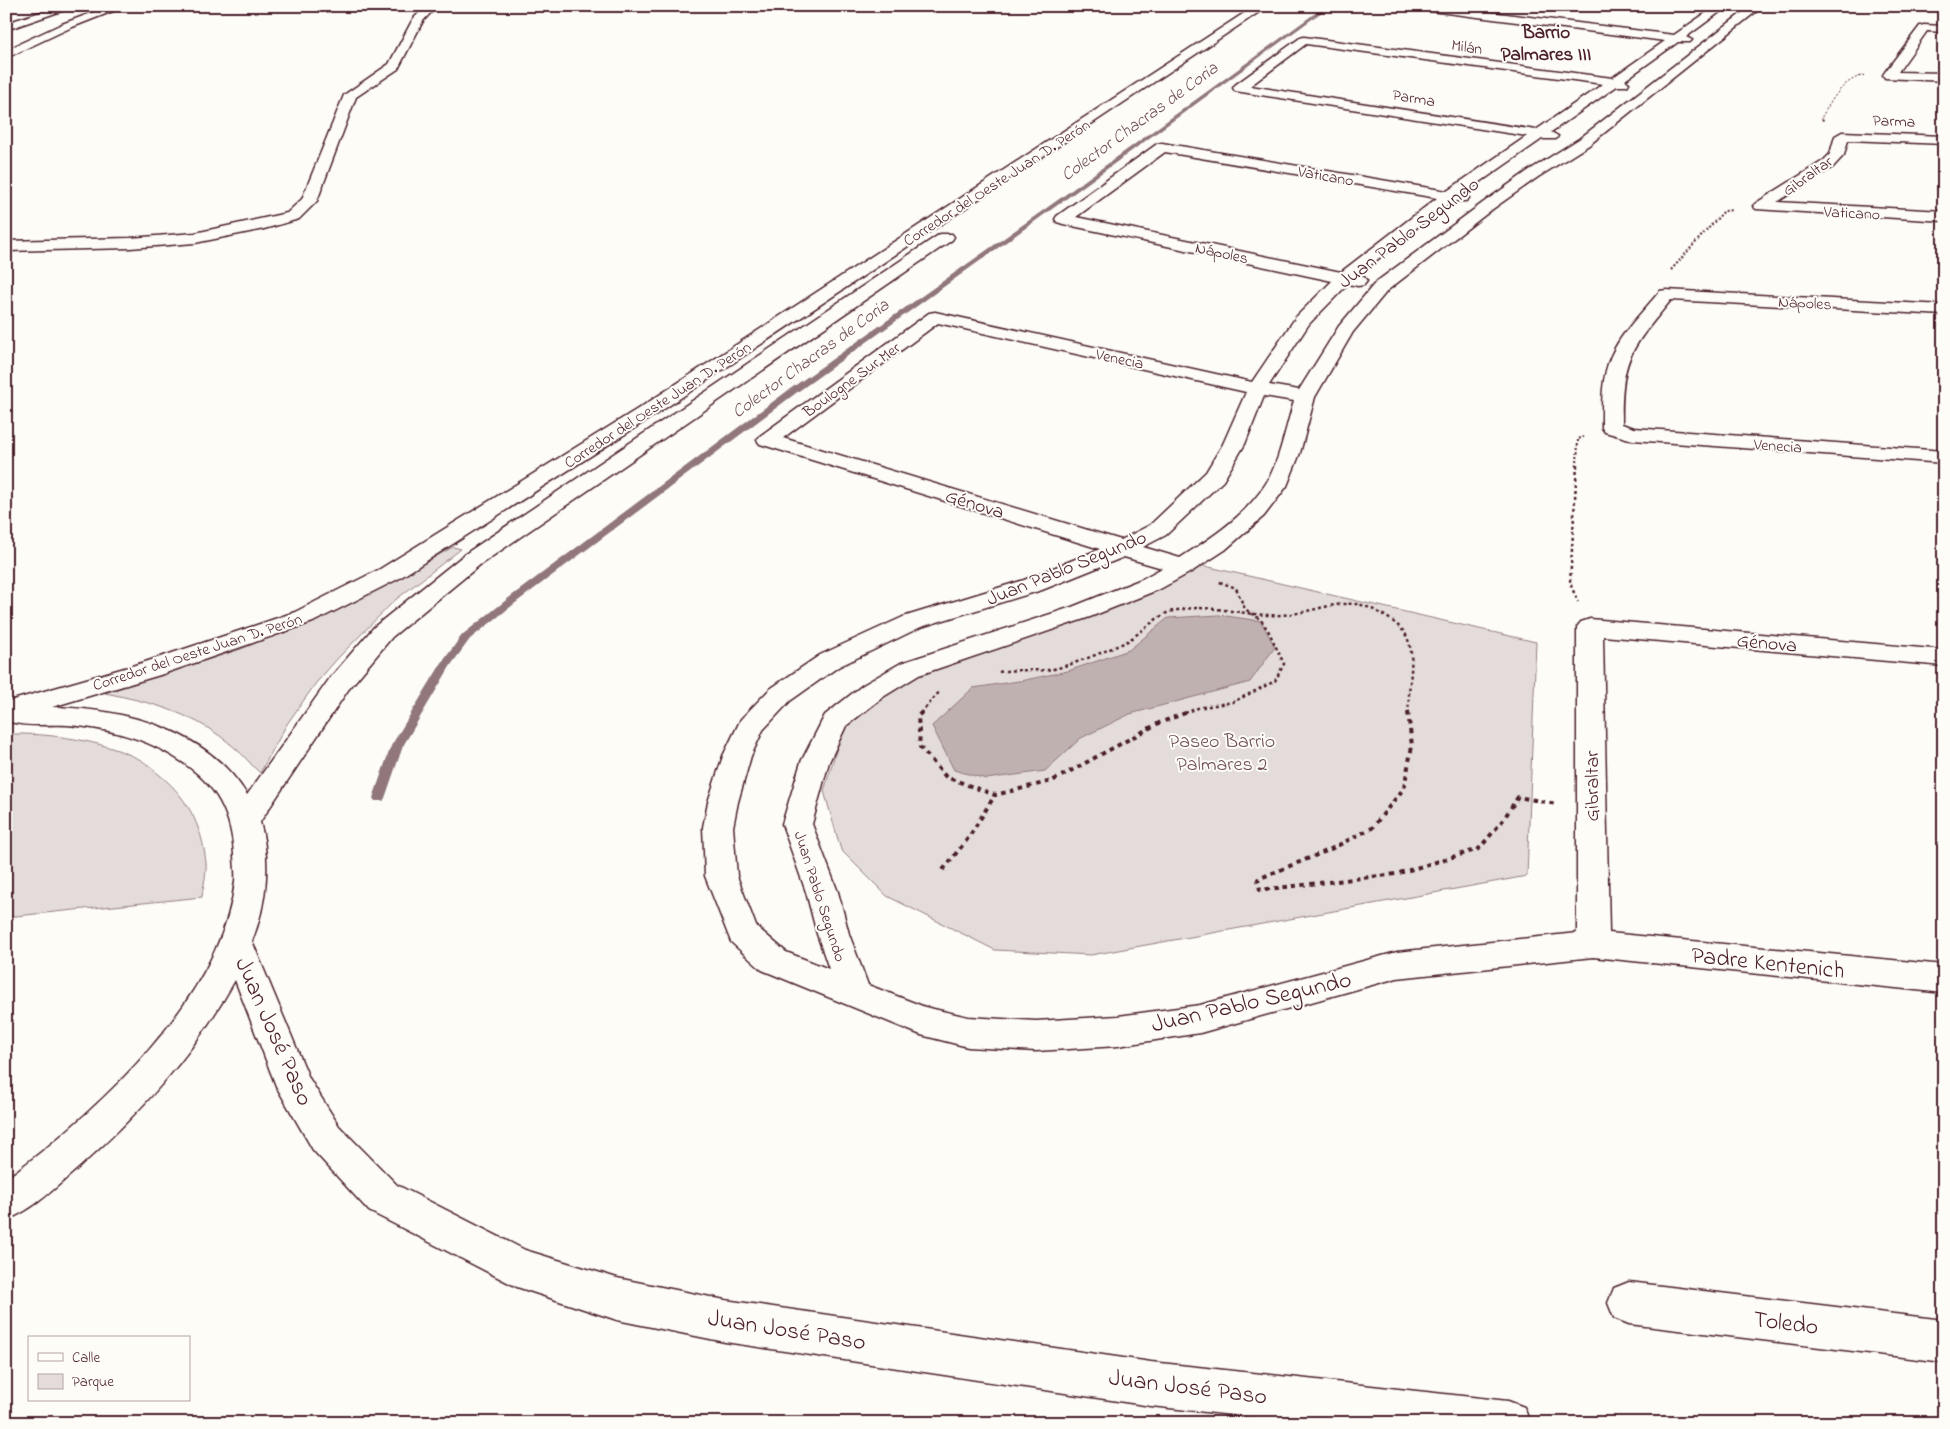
<svg xmlns="http://www.w3.org/2000/svg" width="1950" height="1429" font-family="'Indie Flower',sans-serif">
	<style>
		.green { fill: #e3dcda; stroke: #967e82 }
		.water { fill: #c0b1b1; stroke: #91777b }
		.lines { fill: none; stroke-linecap: round; stroke-linejoin: round }
		.stream { fill: #91777b; fill-rule: evenodd }
		.street-casing { stroke: #4a1f2b; stroke-width: 3 }
		.secondary-casing { stroke: #4a1f2b; stroke-width: 3 }
		.highway-casing { stroke: #4a1f2b; stroke-width: 3 }
		.path-far3 { stroke: #4a1f2b; stroke-width: 1; stroke-dasharray: 2 2; stroke-linecap: butt }
		.path-far2 { stroke: #4a1f2b; stroke-width: 2; stroke-dasharray: 2 2; stroke-linecap: butt }
		.path-far1 { stroke: #4a1f2b; stroke-width: 2.5; stroke-dasharray: 3 3; stroke-linecap: butt }
		.path { stroke: #4a1f2b; stroke-width: 4; stroke-dasharray: 4.5 4.5; stroke-linecap: butt }
		.street { fill: #fdfcf7; fill-rule: evenodd }
		.secondary { fill: #fdfcf7; fill-rule: evenodd }
		.highway { fill: #fdfcf7; fill-rule: evenodd }
		.labels { text-anchor: middle; stroke-width: 4; stroke-linejoin: round; paint-order: stroke }
		.far-street-label { font-size: 16px; fill: #4a1f2b; stroke: #fdfcf7 }
		.far-water-label { font-size: 18px; font-style: italic; fill: #73525a; stroke: #fdfcf7 }
		.far-quarter-label { font-size: 19px; font-weight: bold; fill: #4a1f2b; stroke: #fdfcf7 }
		.street-label { font-size: 20px; fill: #4a1f2b; stroke: #fdfcf7 }
		.park-label { font-size: 20px; fill: #704e57; stroke: #fdfcf7 }
		.near-street-label { font-size: 24px; fill: #4a1f2b; stroke: #fdfcf7 }
	</style>
	<rect width="100%" height="100%" fill="#fdfcf7"/>
	<filter id="ink" filterUnits="userSpaceOnUse"><feTurbulence type="fractalNoise" baseFrequency=".02" numOctaves="2"/><feDisplacementMap in="SourceGraphic" scale="10" xChannelSelector="R" yChannelSelector="G"/><feConvolveMatrix kernelMatrix="1 2 1 2 8 2 1 2 1" color-interpolation-filters="sRGB"/></filter>
	<g filter="url(#ink)">
		<!-- green -->
		<g class="green">
			<path d="M 453,547 L 461,549 L 394,601 L 338,658 L 316,683 L 287,724 L 260,773 C 251,765 244,755 235,748 C 196,714 155,703 105,693 L 241,649 L 295,627 L 383,586 Z"/>
			<path d="M 1196,564 L 1536,642 L 1527,876 L 1091,955 L 995,950 L 887,896 L 841,850 L 824,791 L 842,731 L 896,677 Z"/>
			<path d="M 6,734 C 50,733 102,740 141,760 C 146,763 151,768 156,772 C 186,795 202,824 206,863 C 207,873 203,886 202,897 L 6,917 Z"/>
		</g>
		<!-- water -->
		<path class="water" d="M 1219,615 L 1261,621 L 1275,647 L 1250,682 L 1130,714 L 1081,738 L 1045,771 L 986,779 L 954,770 L 932,726 L 973,688 L 1025,680 L 1068,671 L 1129,650 L 1168,618 Z"/>
		<g class="lines">
			<!-- stream -->
			<path class="stream" d="M 1325,6 L 1330,6 L 1059,204 L 796,393 L 518,601 L 470,639 L 451,665 L 403,746 L 385,798 L 383,801 L 375,801 L 373,798 L 391,746 L 441,664 L 462,635 L 510,597 L 790,389 L 1055,202 Z"/>
			<defs>
				<g id="street">
					<path d="M 60,6 L 76,6 L 6,30 L 6,23 Z"/>
					<path d="M 426,6 L 437,6 L 423,21 L 398,69 L 356,97 L 317,201 L 299,219 L 264,229 L 195,243 L 130,248 L 6,251 L 6,241 L 130,238 L 195,233 L 287,213 L 302,199 L 344,95 L 389,64 L 413,19 Z"/>
					<path d="M 1410,6 L 1442,6 L 1674,35 L 1716,6 L 1728,6 L 1686,37 L 1692,40 L 1690,42 L 1678,42 L 1625,80 L 1629,83 L 1627,86 L 1617,86 L 1551,132 L 1558,136 L 1556,139 L 1542,139 L 1463,194 L 1469,198 L 1466,201 L 1453,201 L 1426,220 L 1357,276 L 1364,277 L 1367,281 L 1364,285 L 1358,286 L 1348,284 L 1309,324 L 1269,385 L 1299,390 L 1339,326 L 1376,282 L 1484,202 L 1528,171 L 1579,139 L 1751,6 L 1763,6 L 1589,145 L 1538,177 L 1494,208 L 1388,290 L 1353,332 L 1315,397 L 1300,453 L 1287,486 L 1264,516 L 1225,550 L 1191,572 L 1160,589 L 1090,617 L 919,675 L 883,697 L 846,726 L 829,762 L 812,824 L 838,892 L 849,934 L 868,985 L 925,1007 L 968,1017 L 1036,1021 L 1118,1016 L 1200,1005 L 1397,952 L 1577,933 L 1577,627 L 1581,622 L 1590,619 L 1944,650 L 1944,666 L 1603,636 L 1609,933 L 1944,965 L 1944,993 L 1593,957 L 1397,978 L 1200,1033 L 1118,1046 L 1036,1051 L 968,1047 L 921,1035 L 762,970 L 731,942 L 705,876 L 703,827 L 708,802 L 723,756 L 741,719 L 770,689 L 820,655 L 903,617 L 1024,580 L 1100,549 L 760,444 L 757,440 L 760,436 L 929,313 L 935,312 L 1252,382 L 1296,317 L 1332,281 L 1063,224 L 1057,222 L 1055,219 L 1057,216 L 1157,144 L 1162,143 L 1447,191 L 1527,136 L 1235,91 L 1233,88 L 1235,85 L 1300,38 L 1304,37 L 1612,78 L 1665,41 L 1415,9 ZM 1306,44 L 1603,84 L 1536,130 L 1250,86 ZM 1165,152 L 1437,198 L 1341,272 L 1076,217 ZM 938,323 L 1246,392 L 1223,444 L 1206,472 L 1150,525 L 1121,540 L 783,438 ZM 1264,396 L 1294,401 C 1286,426 1279,464 1265,485 C 1245,516 1210,539 1180,558 L 1143,547 L 1166,535 L 1223,481 L 1245,444 ZM 1124,557 L 1162,568 L 1142,579 L 1072,607 L 901,663 L 863,685 L 825,715 L 801,762 L 782,824 L 806,892 L 817,934 L 829,969 L 786,952 L 756,926 L 737,876 L 733,827 L 738,802 L 751,756 L 763,730 L 790,701 L 838,667 L 921,627 L 1042,590 Z"/>
					<path d="M 1924,25 L 1944,26 L 1944,32 L 1927,31 L 1898,72 L 1944,73 L 1944,81 L 1885,78 L 1883,75 L 1885,72 L 1920,26 Z"/>
					<path d="M 1842,132 L 1944,136 L 1944,144 L 1848,140 L 1844,155 L 1833,167 L 1777,202 L 1944,211 L 1944,221 L 1756,209 L 1753,206 L 1756,203 L 1823,161 L 1830,154 L 1835,136 Z"/>
					<path d="M 1666,290 L 1944,305 L 1944,315 L 1671,300 C 1630,350 1621,358 1622,424 L 1634,428 L 1944,451 L 1944,463 L 1633,440 L 1605,432 L 1602,428 C 1602,404 1601,378 1611,356 C 1622,331 1643,312 1660,291 Z"/>
					<path d="M 1629,1282 L 1944,1320 L 1944,1362 L 1629,1324 L 1614,1318 L 1608,1303 L 1614,1288 Z"/>
				</g>
				<path id="secondary" d="M 110,6 L 126,6 L 70,28 L 6,58 L 6,50 L 62,24 Z"/>
				<path id="highway" d="M 1255,6 L 1268,6 L 658,413 L 398,579 L 313,622 L 160,675 L 52,707 C 124,709 207,729 247,795 L 330,678 L 374,627 L 465,554 L 940,234 L 952,234 L 954,237 L 952,240 L 481,564 L 392,637 L 348,690 L 260,822 C 271,860 267,904 252,941 L 309,1078 L 339,1126 L 397,1185 L 525,1250 L 617,1278 L 725,1300 L 1151,1362 L 1508,1401 L 1524,1407 L 1530,1423 L 1305,1423 L 1151,1406 L 725,1342 L 617,1320 L 517,1287 L 369,1211 L 313,1150 L 276,1086 L 235,980 C 194,1054 139,1114 77,1169 C 55,1188 33,1210 6,1220 L 6,1179 C 97,1112 222,999 235,881 C 236,872 234,863 234,854 C 231,807 212,779 171,755 C 140,736 103,728 67,725 C 48,724 28,727 10,722 L 8,719 L 6,720 L 6,702 L 142,663 L 251,627 L 295,612 L 380,569 L 644,405 Z"/>
			</defs>
			<!-- street casing -->
			<use href="#street" class="street-casing"/>
			<!-- secondary casing -->
			<use href="#secondary" class="secondary-casing"/>
			<!-- highway casing -->
			<use href="#highway" class="highway-casing"/>
			<!-- path-far3 -->
			<path class="path-far3" d="M 1823,120 L 1821,118 C 1833,99 1842,79 1866,75"/>
			<!-- path-far2 -->
			<g class="path-far2">
				<path d="M 1822,119 L 1824,121"/>
				<path d="M 1671,270 L 1724,211 L 1733,210"/>
				<path d="M 1577,466 L 1578,439 L 1584,437"/>
			</g>
			<!-- path-far1 -->
			<g class="path-far1">
				<path d="M 1577,465 L 1570,583 L 1578,602"/>
				<path d="M 999,672 C 1016,669 1031,671 1048,670 C 1066,668 1108,650 1126,642 C 1140,634 1158,614 1173,611 C 1210,602 1244,617 1281,615 C 1307,614 1330,602 1356,604 C 1369,605 1396,621 1404,632 C 1419,654 1406,688 1409,713"/>
				<path d="M 921,713 L 940,691"/>
				<path d="M 1185,713 L 1198,708 L 1233,702 L 1275,681 L 1284,664 L 1269,632 L 1261,620 L 1245,609 L 1236,588 L 1217,581"/>
			</g>
			<!-- path -->
			<g class="path">
				<path d="M 922,712 L 918,716 L 920,747 L 946,777 L 995,795 L 1052,781 L 1159,723 L 1188,712"/>
				<path d="M 1408,712 L 1412,746 L 1404,788 L 1372,828 L 1329,850 L 1258,879 L 1260,890 L 1396,874 L 1479,849 L 1503,820 L 1518,797 L 1556,804"/>
				<path d="M 943,870 L 969,837 L 995,795"/>
			</g>
			<!-- street -->
			<use href="#street" class="street"/>
			<!-- secondary -->
			<use href="#secondary" class="secondary"/>
			<!-- highway -->
			<use href="#highway" class="highway"/>
		</g>
	</g>
	<g class="labels">
		<!-- far-street labels -->
		<g class="far-street-label">
			<text transform="translate(1467 46) rotate(8)" y="6">Milán</text>
			<text transform="translate(1414 97) rotate(9)" y="6">Parma</text>
			<text transform="translate(1894 120) rotate(2)" y="6">Parma</text>
			<text transform="translate(1326 175) rotate(10)" y="6">Vaticano</text>
			<text transform="translate(1807 175) rotate(-35)" y="6">Gibraltar</text>
			<text transform="translate(996 182) rotate(-33)" y="6">Corredor del Oeste Juan D. Perón</text>
			<text transform="translate(1852 212) rotate(3)" y="6">Vaticano</text>
			<text transform="translate(1222 252) rotate(12)" y="6">Nápoles</text>
			<text transform="translate(1805 302) rotate(3)" y="6">Nápoles</text>
			<text transform="translate(1120 358) rotate(12)" y="6">Venecia</text>
			<text transform="translate(851 379) rotate(-36)" y="6">Boulogne Sur Mer</text>
			<text transform="translate(657 404) rotate(-33)" y="6">Corredor del Oeste Juan D. Perón</text>
			<text transform="translate(1778 445) rotate(4)" y="6">Venecia</text>
			<text transform="translate(197 651) rotate(-18)" y="6">Corredor del Oeste Juan D. Perón</text>
			<text transform="translate(821 896) rotate(72)" y="6">Juan Pablo Segundo</text>
		</g>
		<!-- far-water labels -->
		<g class="far-water-label">
			<text transform="translate(1139 121) rotate(-36)" y="6">Colector Chacras de Coria</text>
			<text transform="translate(810 358) rotate(-36)" y="6">Colector Chacras de Coria</text>
		</g>
		<!-- far-quarter labels -->
		<g class="far-quarter-label">
			<text x="1546" y="38">Barrio<tspan x="1546" dy="22">Palmares III</tspan></text>
		</g>
		<!-- street labels -->
		<g class="street-label">
			<text transform="translate(1408 232) rotate(-37)" y="7">Juan Pablo Segundo</text>
			<text transform="translate(975 503) rotate(17)" y="7">Génova</text>
			<text transform="translate(1066 567) rotate(-22)" y="7">Juan Pablo Segundo</text>
			<text transform="translate(1767 642) rotate(5)" y="7">Génova</text>
			<text transform="translate(1591 786) rotate(-90)" y="7">Gibraltar</text>
		</g>
		<!-- park labels -->
		<g class="park-label">
			<text x="1222" y="747">Paseo Barrio<tspan x="1222" dy="23">Palmares 2</tspan></text>
		</g>
		<!-- near-street labels -->
		<g class="near-street-label">
			<text transform="translate(1768 962) rotate(6)" y="8">Padre Kentenich</text>
			<text transform="translate(1251 1001) rotate(-13)" y="8">Juan Pablo Segundo</text>
			<text transform="translate(275 1031) rotate(66)" y="8">Juan José Paso</text>
			<text transform="translate(1786 1322) rotate(7)" y="8">Toledo</text>
			<text transform="translate(787 1329) rotate(9)" y="8">Juan José Paso</text>
			<text transform="translate(1188 1386) rotate(7)" y="8">Juan José Paso</text>
		</g>
	</g>
	<!-- margin -->
	<rect width="1950" height="1429" fill="none" stroke="#fdfcf7" stroke-width="25"/>
	<rect x="12" y="12" width="1925" height="1404" fill="none" stroke="#4a1f2b" stroke-width="2" filter="url(#ink)"/>
	<!-- legend -->
	<rect x="28" y="1336" width="162" height="65" fill="#fdfcf7" stroke="#b5a4a5"/>
	<rect x="38" y="1353" width="25" height="8" fill="#fdfcf7" stroke="#b5a4a5"/>
	<text x="72" y="1362" font-size="15" fill="#4a1f2b">Calle</text>
	<rect x="38" y="1374" width="25" height="15" fill="#e3dcda" stroke="#b5a4a5"/>
	<text x="72" y="1386" font-size="15" fill="#4a1f2b">Parque</text>
</svg>
